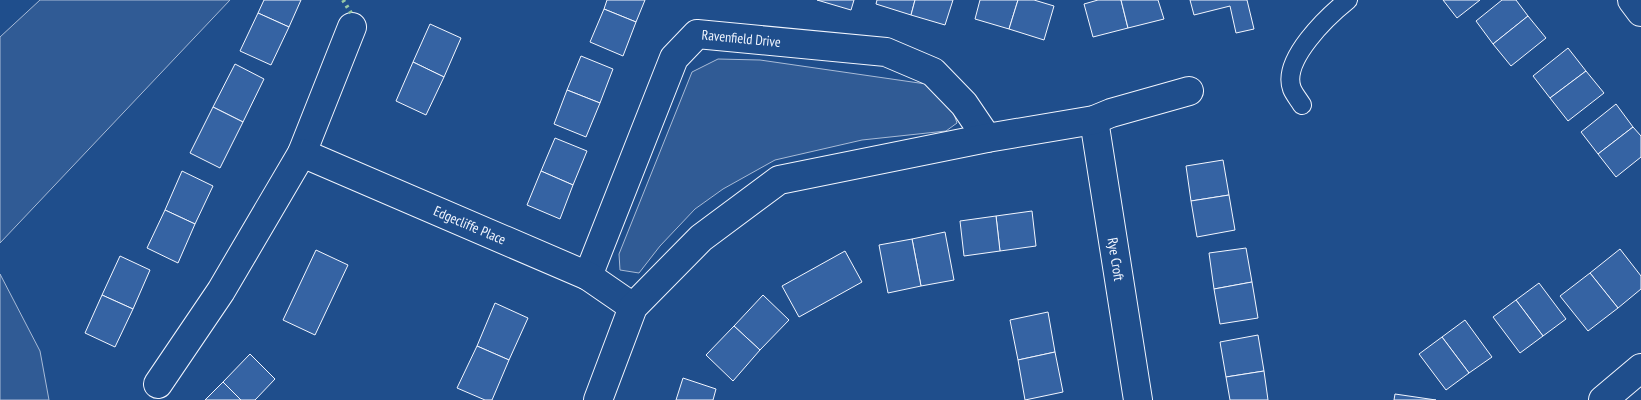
<svg xmlns="http://www.w3.org/2000/svg" width="1641" height="400" font-family="'PT Sans Narrow',sans-serif">
	<style>
		.green { fill: #305b95; stroke: #a8bbd7 }
		.building { fill: #3563a3; stroke: #f2f6ff }
		.lines { fill: none; stroke-linecap: round; stroke-linejoin: round }
		.lane-casing { stroke: #f2f6ff; stroke-width: 20 }
		.street-casing { stroke: #f2f6ff; stroke-width: 30 }
		.lane { stroke: #1f4e8c; stroke-width: 18 }
		.street { stroke: #1f4e8c; stroke-width: 28 }
		.hedge { stroke: #97c8a6; stroke-width: 4; stroke-dasharray: 2.5 4; stroke-linecap: butt }
		.labels { text-anchor: middle; stroke-width: 4; stroke-linejoin: round; paint-order: stroke }
		.street-label { font-size: 14px; fill: #f2f6ff; stroke: #1f4e8c }
	</style>
	<rect width="100%" height="100%" fill="#1f4e8c"/>
	<!-- green -->
	<g class="green">
		<path d="M 40,0 L 230,0 L 0,243 L 0,37 Z"/>
		<path d="M 718,59 L 760,60 L 926,84 L 953,111 L 957,123 L 946,131 L 862,140 L 775,160 L 723,189 L 695,209 L 660,246 L 639,273 L 620,270 L 619,254 L 692,72 Z"/>
		<path d="M 0,274 L 40,351 L 49,400 L 0,400 Z"/>
	</g>
	<!-- building -->
	<g class="building">
		<path d="M 264,0 L 301,0 L 289,27 L 258,13 Z"/>
		<path d="M 607,0 L 645,0 L 636,22 L 604,9 Z"/>
		<path d="M 817,0 L 854,0 L 851,10 Z"/>
		<path d="M 877,0 L 915,0 L 911,15 L 876,4 Z"/>
		<path d="M 915,0 L 953,0 L 945,25 L 911,15 Z"/>
		<path d="M 980,0 L 1018,0 L 1009,29 L 975,19 Z"/>
		<path d="M 1018,0 L 1034,0 L 1054,6 L 1044,40 L 1009,29 Z"/>
		<path d="M 1098,0 L 1121,0 L 1128,28 L 1093,37 L 1084,4 Z"/>
		<path d="M 1121,0 L 1158,0 L 1164,19 L 1128,28 Z"/>
		<path d="M 1190,0 L 1247,0 L 1254,29 L 1236,33 L 1230,6 L 1194,15 Z"/>
		<path d="M 1443,0 L 1480,0 L 1457,18 Z"/>
		<path d="M 1502,0 L 1516,0 L 1528,16 L 1493,44 L 1476,21 Z"/>
		<path d="M 604,9 L 636,22 L 623,56 L 590,42 Z"/>
		<path d="M 258,13 L 289,27 L 271,65 L 240,51 Z"/>
		<path d="M 1528,16 L 1546,38 L 1511,66 L 1493,44 Z"/>
		<path d="M 430,24 L 461,38 L 444,77 L 413,62 Z"/>
		<path d="M 1568,48 L 1586,71 L 1550,98 L 1533,76 Z"/>
		<path d="M 581,56 L 613,69 L 600,103 L 567,90 Z"/>
		<path d="M 413,62 L 444,77 L 426,115 L 396,101 Z"/>
		<path d="M 235,64 L 264,79 L 243,122 L 213,107 Z"/>
		<path d="M 1586,71 L 1604,93 L 1568,121 L 1550,98 Z"/>
		<path d="M 567,90 L 600,103 L 586,137 L 554,124 Z"/>
		<path d="M 1616,104 L 1633,127 L 1598,154 L 1581,132 Z"/>
		<path d="M 213,107 L 243,122 L 220,168 L 190,153 Z"/>
		<path d="M 1633,127 L 1641,136 L 1641,157 L 1616,177 L 1598,154 Z"/>
		<path d="M 555,138 L 587,151 L 573,185 L 541,171 Z"/>
		<path d="M 1223,160 L 1229,195 L 1191,201 L 1186,166 Z"/>
		<path d="M 182,171 L 213,186 L 195,224 L 165,210 Z"/>
		<path d="M 541,171 L 573,185 L 560,219 L 527,205 Z"/>
		<path d="M 1229,195 L 1235,230 L 1197,237 L 1191,201 Z"/>
		<path d="M 165,210 L 195,224 L 178,263 L 147,248 Z"/>
		<path d="M 1032,211 L 1036,246 L 1000,251 L 996,216 Z"/>
		<path d="M 996,216 L 1000,251 L 964,256 L 960,221 Z"/>
		<path d="M 945,232 L 954,280 L 921,286 L 912,239 Z"/>
		<path d="M 912,239 L 921,286 L 888,293 L 879,245 Z"/>
		<path d="M 1246,248 L 1252,282 L 1214,289 L 1209,253 Z"/>
		<path d="M 1620,249 L 1641,276 L 1641,289 L 1618,308 L 1590,273 Z"/>
		<path d="M 316,250 L 348,265 L 315,335 L 283,320 Z"/>
		<path d="M 845,251 L 862,282 L 799,317 L 782,286 Z"/>
		<path d="M 120,256 L 150,270 L 133,309 L 102,295 Z"/>
		<path d="M 1590,273 L 1618,308 L 1588,331 L 1560,296 Z"/>
		<path d="M 1252,282 L 1258,318 L 1220,324 L 1214,289 Z"/>
		<path d="M 1539,283 L 1566,319 L 1543,336 L 1516,300 Z"/>
		<path d="M 102,295 L 133,309 L 115,347 L 85,333 Z"/>
		<path d="M 763,295 L 789,320 L 760,350 L 734,326 Z"/>
		<path d="M 1516,300 L 1543,336 L 1520,353 L 1493,317 Z"/>
		<path d="M 495,303 L 528,318 L 509,360 L 477,346 Z"/>
		<path d="M 1048,312 L 1055,352 L 1018,360 L 1010,320 Z"/>
		<path d="M 1465,320 L 1492,357 L 1469,373 L 1442,337 Z"/>
		<path d="M 734,326 L 760,350 L 733,381 L 706,355 Z"/>
		<path d="M 1258,335 L 1264,371 L 1226,377 L 1220,342 Z"/>
		<path d="M 1442,337 L 1469,373 L 1446,390 L 1419,354 Z"/>
		<path d="M 477,346 L 509,360 L 492,400 L 485,400 L 457,388 Z"/>
		<path d="M 1055,352 L 1063,392 L 1025,400 L 1018,360 Z"/>
		<path d="M 250,354 L 275,379 L 255,400 L 241,400 L 223,382 Z"/>
		<path d="M 1264,371 L 1268,400 L 1230,400 L 1226,377 Z"/>
		<path d="M 683,378 L 716,389 L 713,400 L 676,400 Z"/>
		<path d="M 223,382 L 241,400 L 205,400 Z"/>
		<path d="M 1395,394 L 1436,400 L 1394,400 Z"/>
	</g>
	<g class="lines">
		<defs>
			<path id="lane" d="M 1302,105 C 1299,100 1294,94 1292,89 C 1281,60 1328,16 1348,0"/>
			<g id="street">
				<path d="M 1632,0 L 1641,12"/>
				<path id="s1" d="M 1094,120 L 1138,400"/>
				<path d="M 302,153 L 352,27"/>
				<path id="s2" d="M 588,276 L 674,58 L 697,34 L 886,52 L 933,72 L 964,104 L 987,138"/>
				<path id="s3" d="M 158,384 L 221,291 L 302,153 L 588,276 L 633,307"/>
				<path d="M 598,400 L 633,307 L 701,238 L 779,180 L 987,138 L 1094,120 L 1111,113 L 1189,91"/>
				<path d="M 1603,400 L 1641,368"/>
			</g>
		</defs>
		<!-- lane casing -->
		<use href="#lane" class="lane-casing"/>
		<!-- street casing -->
		<use href="#street" class="street-casing"/>
		<!-- lane -->
		<use href="#lane" class="lane"/>
		<!-- street -->
		<use href="#street" class="street"/>
		<!-- hedge -->
		<path class="hedge" d="M 343,0 L 351,13"/>
	</g>
	<g class="labels">
		<!-- street labels -->
		<g class="street-label">
			<text dy="5" stroke="none"><textPath href="#s2" startOffset="312">Ravenfield Drive</textPath></text>
			<text dy="5" stroke="none"><textPath href="#s3" startOffset="455">Edgecliffe Place</textPath></text>
			<text dy="5" stroke="none"><textPath href="#s1" startOffset="141">Rye Croft</textPath></text>
		</g>
	</g>
</svg>
